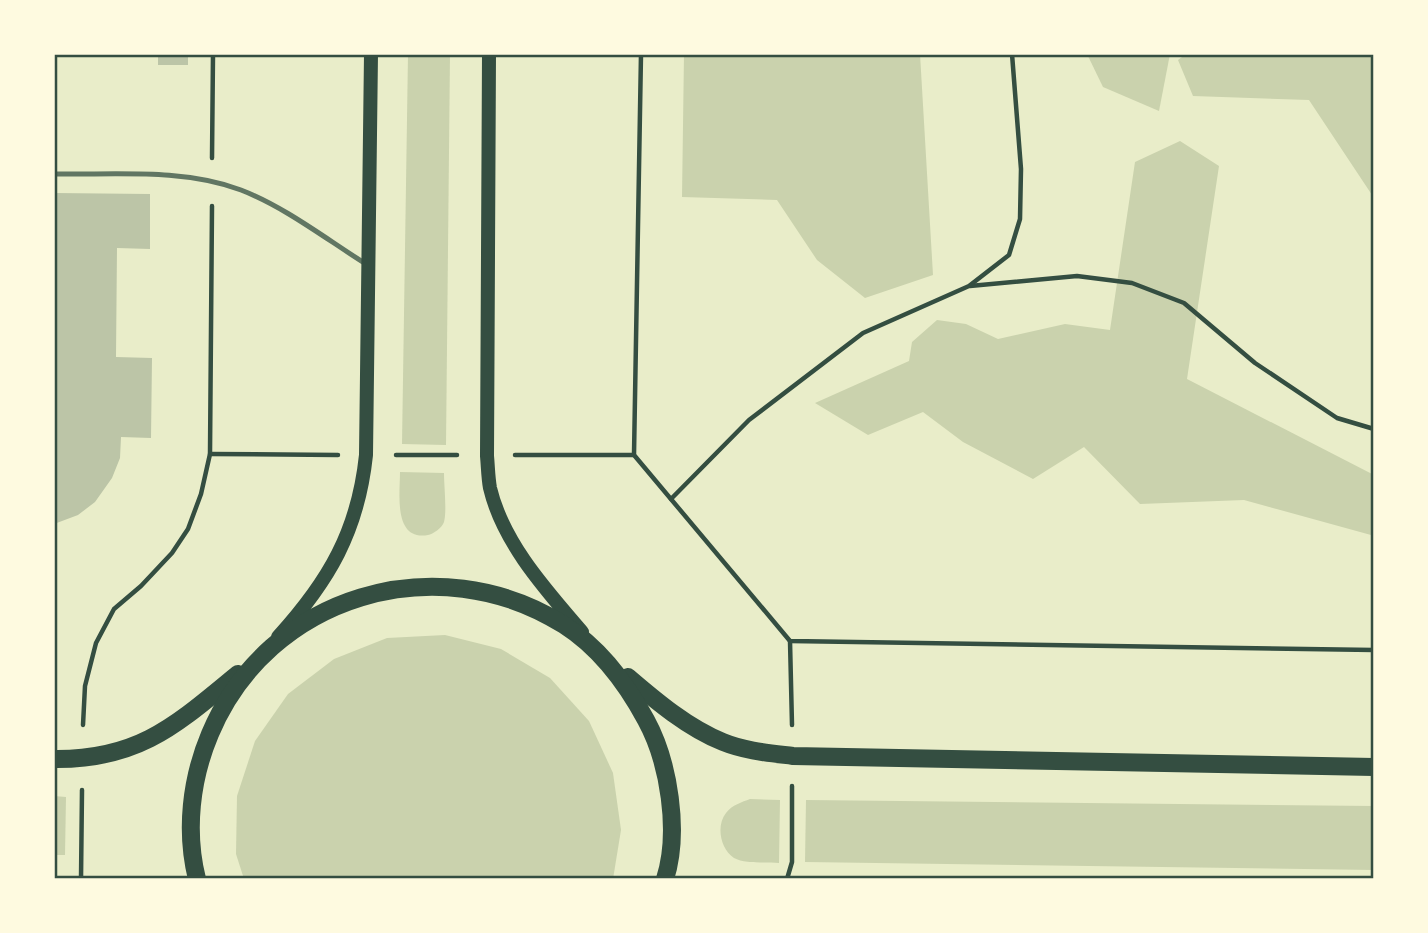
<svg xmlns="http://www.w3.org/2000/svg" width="1428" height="933" font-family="Inter,sans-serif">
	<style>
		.green { fill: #cad2ad }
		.building { fill: #bcc5a7 }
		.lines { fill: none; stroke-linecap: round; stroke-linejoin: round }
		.path { stroke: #344e41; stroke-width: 4.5 }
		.service { stroke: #617663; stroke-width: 5 }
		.secondary { stroke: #344e41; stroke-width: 14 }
		.primary { stroke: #344e41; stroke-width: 18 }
		.neatline { fill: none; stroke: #344e41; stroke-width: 2.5 }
	</style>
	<rect width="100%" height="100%" fill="#e9edc9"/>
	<!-- green -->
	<g class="green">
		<path d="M 408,54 L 450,54 L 446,445 L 402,444 Z"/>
		<path d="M 684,54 L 920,54 L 933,275 L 865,298 L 817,260 L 777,200 L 682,197 Z"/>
		<path d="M 1087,54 L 1170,54 L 1159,111 L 1103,87 Z"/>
		<path d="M 1186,54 L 1374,54 L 1374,198 L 1309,100 L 1193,96 L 1178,60 Z"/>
		<path d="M 1180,141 L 1219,166 L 1187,379 L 1374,475 L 1374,531 L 1371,535 L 1244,500 L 1140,504 L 1084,447 L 1033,479 L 963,442 L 923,412 L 868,435 L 815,403 L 909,361 L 912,342 L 937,320 L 966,324 L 998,339 L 1065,324 L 1110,330 L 1135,162 Z"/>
		<path d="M 400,472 L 444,473 C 444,486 447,511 444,522 C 442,528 433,534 428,535 C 393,541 400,494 400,472 Z"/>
		<path d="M 445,635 L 501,649 L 550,678 L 589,721 L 613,773 L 621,830 L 613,879 L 244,879 L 236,854 L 237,796 L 255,741 L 288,694 L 334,659 L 387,638 Z"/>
		<path d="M 54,796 L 66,797 L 65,855 L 54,855 Z"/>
		<path d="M 750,799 L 780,800 L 779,863 C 766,862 745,864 734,858 C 720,849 716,825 726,813 C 732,805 742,802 750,799 Z"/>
		<path d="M 806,800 L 1374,806 L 1374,870 L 805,862 Z"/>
	</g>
	<!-- building -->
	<g class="building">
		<rect x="158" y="54" width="30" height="11"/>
		<path d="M 54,193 L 150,194 L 150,249 L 117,248 L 116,357 L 152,358 L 151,438 L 121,437 L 120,458 L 112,478 L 95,502 L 78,515 L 54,524 Z"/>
	</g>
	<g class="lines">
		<!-- path -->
		<g class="path">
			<path d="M 641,54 L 634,455 L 790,641 L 1374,650"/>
			<path d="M 212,158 L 213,54"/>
			<path d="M 970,286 L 1077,276 L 1132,283 L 1184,303 L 1255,363 L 1337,418 L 1374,429"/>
			<path d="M 210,454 L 338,455"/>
			<path d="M 396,455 L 457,455"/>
			<path d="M 515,455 L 634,455"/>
			<path d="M 671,499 L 749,420 L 863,333 L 969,286 L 1009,255 L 1020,219 L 1021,169 L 1012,54"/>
			<path d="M 790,641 L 792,725"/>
			<path d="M 83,725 L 85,686 L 96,643 L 114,609 L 141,586 L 172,553 L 188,529 L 201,494 L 210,454 L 212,206"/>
			<path d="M 81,879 L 82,790"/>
			<path d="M 787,879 L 792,862 L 792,786"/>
		</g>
		<!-- service -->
		<path class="service" d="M 54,174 C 115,175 183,168 241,190 C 285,207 326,239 366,264"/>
		<!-- secondary -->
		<g class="secondary">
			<path d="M 489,54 L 487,456 C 488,466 488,477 490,488 C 503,543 546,590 582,632"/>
			<path d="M 278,637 C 329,581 358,531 366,455 L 371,54"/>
		</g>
		<!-- primary -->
		<g class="primary">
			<path d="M 628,677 C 656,701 688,728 723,742 C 745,751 769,753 793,756 L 1374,767"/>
			<path d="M 54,759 C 139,760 176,725 238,674"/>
			<path d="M 197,879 C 185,831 191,779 210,734 C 268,595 437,545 564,625 C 600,648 626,683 646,720 C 669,762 680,832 665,879"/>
		</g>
	</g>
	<!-- border -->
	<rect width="1428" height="933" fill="none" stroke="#fefae0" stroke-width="112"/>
	<rect x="56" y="56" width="1316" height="821" class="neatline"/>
</svg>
